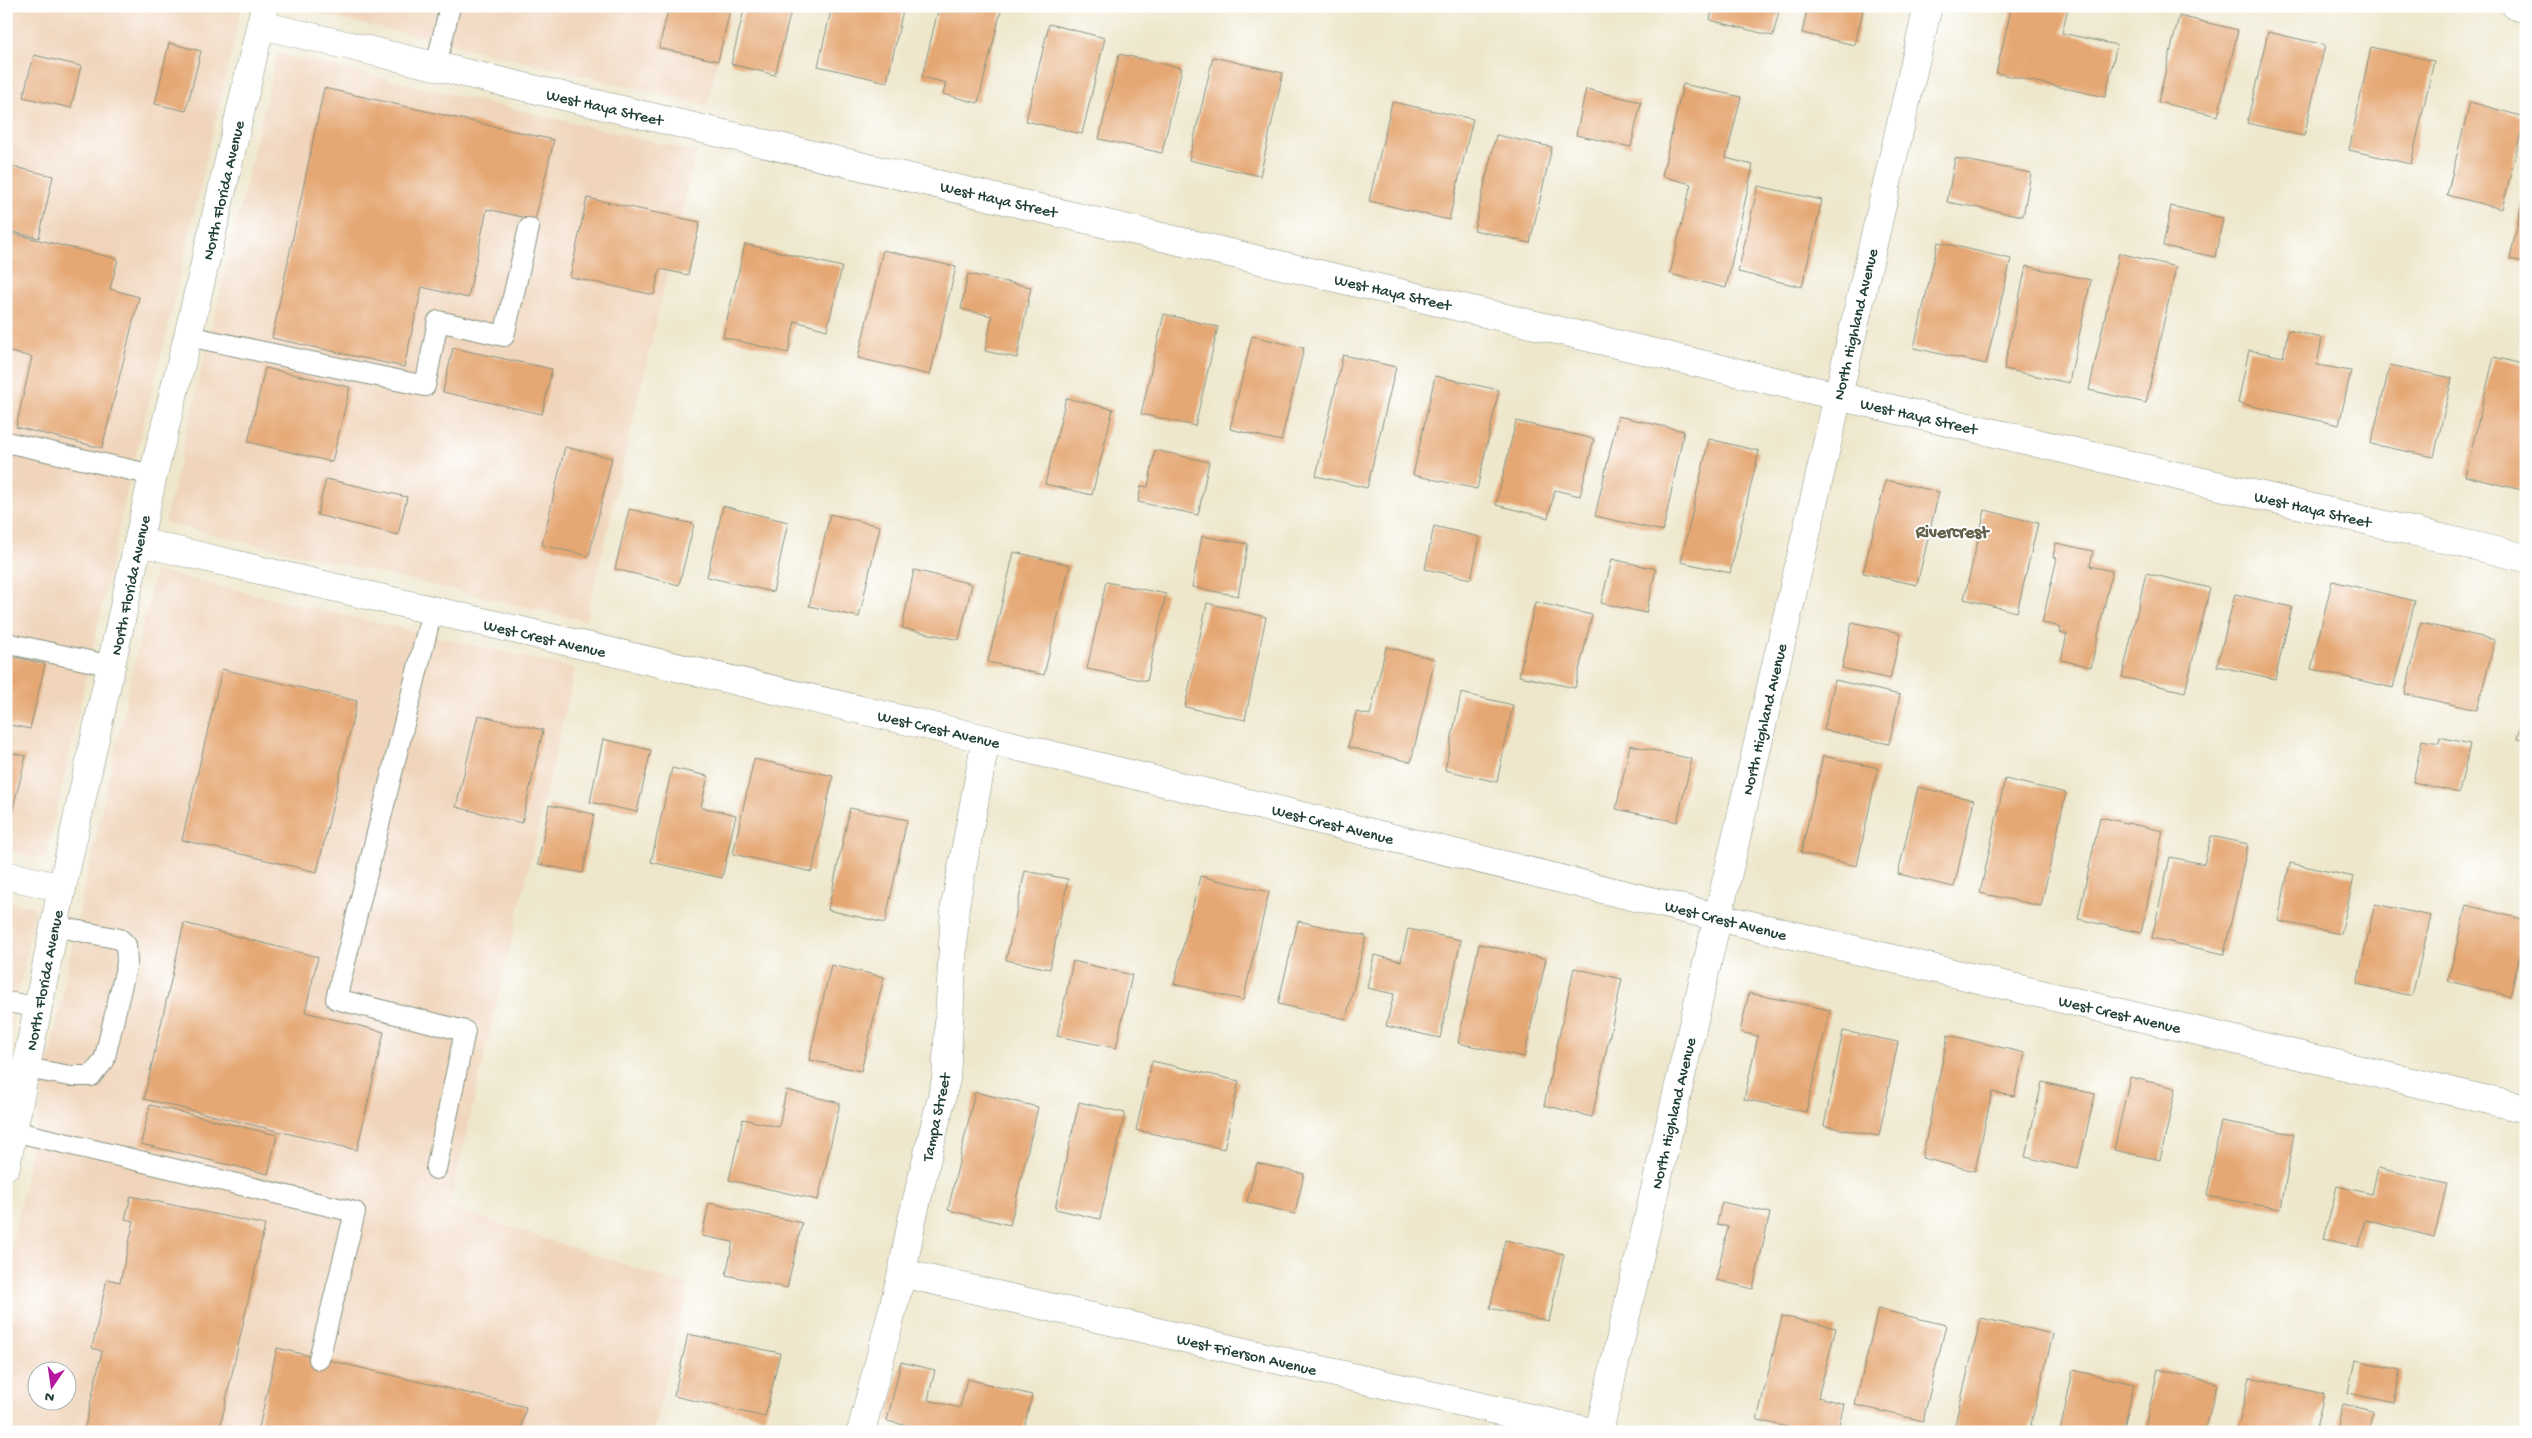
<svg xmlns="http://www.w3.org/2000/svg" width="2532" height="1438" font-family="'Gochi Hand',sans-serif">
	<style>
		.built { fill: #f0d5bc; fill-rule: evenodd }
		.building { fill: #e5a773 }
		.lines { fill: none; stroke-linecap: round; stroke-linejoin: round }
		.service-casing { stroke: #869280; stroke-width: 22 }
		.minor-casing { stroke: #869280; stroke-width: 29 }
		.primary-casing { stroke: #869280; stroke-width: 29 }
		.service { stroke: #fff; stroke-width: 20 }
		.minor { stroke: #fff; stroke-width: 28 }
		.primary { stroke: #fff; stroke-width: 28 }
		.labels { text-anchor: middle; stroke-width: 4; stroke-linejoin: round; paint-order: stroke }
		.street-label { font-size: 16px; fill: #1f3d34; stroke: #fff }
		.neighbourhood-label { font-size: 18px; font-weight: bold; fill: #64624a; stroke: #fff }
	</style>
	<rect width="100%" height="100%" fill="#fff"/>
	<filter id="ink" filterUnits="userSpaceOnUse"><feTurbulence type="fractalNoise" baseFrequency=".02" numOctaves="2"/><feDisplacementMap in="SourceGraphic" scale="10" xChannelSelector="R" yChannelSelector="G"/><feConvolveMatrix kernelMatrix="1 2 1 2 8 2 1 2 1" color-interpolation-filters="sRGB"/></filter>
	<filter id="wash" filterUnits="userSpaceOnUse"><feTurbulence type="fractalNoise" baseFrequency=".0096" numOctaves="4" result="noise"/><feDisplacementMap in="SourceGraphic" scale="20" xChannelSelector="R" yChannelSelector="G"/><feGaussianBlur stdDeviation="1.12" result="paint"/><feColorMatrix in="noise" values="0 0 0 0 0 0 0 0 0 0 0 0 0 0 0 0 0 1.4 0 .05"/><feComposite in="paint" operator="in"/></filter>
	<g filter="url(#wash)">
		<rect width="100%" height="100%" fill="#eee7cc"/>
		<!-- built -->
		<g class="built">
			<path d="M 6,6 L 242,6 L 167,331 L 132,469 L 46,860 L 6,850 Z"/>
			<path d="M 288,6 L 730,6 L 707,105 Z"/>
			<path d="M 277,53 L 696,152 L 586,621 L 165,523 Z"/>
			<path d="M 155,571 L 575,669 L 449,1207 L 689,1286 L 653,1432 L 6,1432 L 6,1275 L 83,892 ZM 38,1370 L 68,1370 L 68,1400 L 38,1400 Z"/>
			<path d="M 6,900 L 36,907 L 6,1055 Z"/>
		</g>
		<g id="blocks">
			<!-- building -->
			<g class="building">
				<path d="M 669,6 L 731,6 L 718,61 L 659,48 Z"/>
				<path d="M 745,6 L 770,6 L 791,11 L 775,75 L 731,64 Z"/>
				<path d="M 832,6 L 904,6 L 887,82 L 818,66 Z"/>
				<path d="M 939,6 L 1002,7 L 978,103 L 943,94 L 946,83 L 922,77 Z"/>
				<path d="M 1713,6 L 1780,6 L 1773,36 L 1710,20 Z"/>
				<path d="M 1808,6 L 1864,6 L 1855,45 L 1802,33 Z"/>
				<path d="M 2012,6 L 2068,8 L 2062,33 L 2117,45 L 2105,97 L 1996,73 Z"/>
				<path d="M 2179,16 L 2238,30 L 2218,116 L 2158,102 Z"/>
				<path d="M 1049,24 L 1105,38 L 1082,134 L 1026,121 Z"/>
				<path d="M 2268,32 L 2325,45 L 2304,136 L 2247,123 Z"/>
				<path d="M 169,43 L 201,51 L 186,111 L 155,104 Z"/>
				<path d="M 2371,47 L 2434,61 L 2411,164 L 2349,150 Z"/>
				<path d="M 1119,54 L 1182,68 L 1162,153 L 1099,139 Z"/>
				<path d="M 34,55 L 81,66 L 71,108 L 23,97 Z"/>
				<path d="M 1213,57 L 1283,73 L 1260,176 L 1189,160 Z"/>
				<path d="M 1683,84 L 1741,97 L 1726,158 L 1753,165 L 1726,288 L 1670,274 L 1691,184 L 1662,176 Z"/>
				<path d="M 324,88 L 554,140 L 535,220 L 487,209 L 468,298 L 422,287 L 404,367 L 272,338 Z"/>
				<path d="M 1586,89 L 1641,102 L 1631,147 L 1576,135 Z"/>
				<path d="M 1392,102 L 1473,119 L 1449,220 L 1369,201 Z"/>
				<path d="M 2470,102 L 2525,117 L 2502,209 L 2447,195 Z"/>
				<path d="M 1496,135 L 1552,147 L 1530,243 L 1474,230 Z"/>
				<path d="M 1955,158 L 2031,173 L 2023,216 L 1947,202 Z"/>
				<path d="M 6,165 L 53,176 L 39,238 L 6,230 Z"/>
				<path d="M 1758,186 L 1822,200 L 1802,287 L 1738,272 Z"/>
				<path d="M 2524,193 L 2526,194 L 2526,263 L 2510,259 Z"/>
				<path d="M 587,198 L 700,222 L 688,275 L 660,269 L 654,295 L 570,277 Z"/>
				<path d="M 2171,206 L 2223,218 L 2215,257 L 2163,246 Z"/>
				<path d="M 6,232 L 118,259 L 110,289 L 139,297 L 102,448 L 16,427 L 32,357 L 6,351 Z"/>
				<path d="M 1938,242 L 2011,259 L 1986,364 L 1914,348 Z"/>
				<path d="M 745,244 L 842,267 L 827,330 L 795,321 L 788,353 L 723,337 Z"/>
				<path d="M 883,250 L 956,267 L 930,375 L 858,358 Z"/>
				<path d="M 2119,253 L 2176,267 L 2146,403 L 2089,390 Z"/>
				<path d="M 2026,266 L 2091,280 L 2069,383 L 2004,369 Z"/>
				<path d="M 968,274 L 1031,287 L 1017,358 L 985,351 L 992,316 L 961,309 Z"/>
				<path d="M 1164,314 L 1218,327 L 1195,426 L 1141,414 Z"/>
				<path d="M 2288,330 L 2322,338 L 2317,365 L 2351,371 L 2339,425 L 2238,403 L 2249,350 L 2283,357 Z"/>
				<path d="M 1252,336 L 1304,348 L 1281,441 L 1230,429 Z"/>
				<path d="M 453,348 L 552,369 L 542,414 L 443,392 Z"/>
				<path d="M 1343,355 L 1396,367 L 1367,488 L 1316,476 Z"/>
				<path d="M 2494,357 L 2526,365 L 2526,491 L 2465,476 Z"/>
				<path d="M 2390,365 L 2452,378 L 2434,457 L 2371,444 Z"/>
				<path d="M 265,368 L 350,387 L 332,462 L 248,442 Z"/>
				<path d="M 1435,376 L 1499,390 L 1477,489 L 1413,475 Z"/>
				<path d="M 1066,398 L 1113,409 L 1092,495 L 1045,484 Z"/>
				<path d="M 1618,416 L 1684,431 L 1663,531 L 1595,516 Z"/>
				<path d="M 1516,421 L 1594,439 L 1580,496 L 1555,490 L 1548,518 L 1496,505 Z"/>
				<path d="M 1709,439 L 1759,451 L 1730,573 L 1681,562 Z"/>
				<path d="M 565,447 L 612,458 L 589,556 L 542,545 Z"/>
				<path d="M 1155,450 L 1209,462 L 1198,515 L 1138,502 L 1141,486 L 1148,487 Z"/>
				<path d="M 326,479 L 407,497 L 398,535 L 317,515 Z"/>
				<path d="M 1886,480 L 1939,492 L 1917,585 L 1863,573 Z"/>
				<path d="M 723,506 L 788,522 L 773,592 L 707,577 Z"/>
				<path d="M 629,509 L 694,524 L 679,585 L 615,569 Z"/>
				<path d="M 1985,510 L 2038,523 L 2017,612 L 1964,599 Z"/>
				<path d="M 830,514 L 880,526 L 859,617 L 809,606 Z"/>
				<path d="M 1434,526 L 1480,537 L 1471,579 L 1425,569 Z"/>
				<path d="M 1202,536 L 1248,544 L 1238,596 L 1192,587 Z"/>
				<path d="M 2056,543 L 2093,551 L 2090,566 L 2112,571 L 2091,667 L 2061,660 L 2067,634 L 2060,632 L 2061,627 L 2042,623 L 2057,558 L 2053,557 Z"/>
				<path d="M 1014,552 L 1070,565 L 1044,675 L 988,662 Z"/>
				<path d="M 1612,559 L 1656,569 L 1646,613 L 1601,603 Z"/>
				<path d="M 914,570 L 972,584 L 959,640 L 902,628 Z"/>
				<path d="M 2146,573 L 2210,588 L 2185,692 L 2122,677 Z"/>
				<path d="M 2332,581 L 2415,601 L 2393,688 L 2311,669 Z"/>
				<path d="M 1106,582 L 1166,594 L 1147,681 L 1087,669 Z"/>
				<path d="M 2235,594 L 2292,607 L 2275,679 L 2217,666 Z"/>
				<path d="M 1535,602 L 1592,615 L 1575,688 L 1519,676 Z"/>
				<path d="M 1207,603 L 1266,617 L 1245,720 L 1185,707 Z"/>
				<path d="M 1852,622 L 1901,633 L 1890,679 L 1842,668 Z"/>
				<path d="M 2421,623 L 2495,640 L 2477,710 L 2405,694 Z"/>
				<path d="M 1386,647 L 1435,659 L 1411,762 L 1348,747 L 1356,712 L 1370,715 Z"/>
				<path d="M 6,655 L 45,664 L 30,729 L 6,724 Z"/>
				<path d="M 222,669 L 357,701 L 317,872 L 182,840 Z"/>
				<path d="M 1835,680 L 1900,695 L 1889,744 L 1824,730 Z"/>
				<path d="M 1461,693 L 1513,705 L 1497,782 L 1445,770 Z"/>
				<path d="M 2526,704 L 2526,741 L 2517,739 Z"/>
				<path d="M 478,715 L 543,730 L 522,823 L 456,807 Z"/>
				<path d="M 2440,737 L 2470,744 L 2459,793 L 2413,782 L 2422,740 L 2439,743 Z"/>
				<path d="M 603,739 L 651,750 L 637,812 L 590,802 Z"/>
				<path d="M 1630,745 L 1692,759 L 1677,822 L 1616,809 Z"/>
				<path d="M 6,752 L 26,756 L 9,825 L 6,824 Z"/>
				<path d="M 1823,756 L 1878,768 L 1857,866 L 1801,853 Z"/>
				<path d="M 754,759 L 833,776 L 812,872 L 733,854 Z"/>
				<path d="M 672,768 L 708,776 L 701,807 L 736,815 L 722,878 L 651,862 Z"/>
				<path d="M 2005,779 L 2066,793 L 2041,906 L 1980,893 Z"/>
				<path d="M 1918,787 L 1974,800 L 1954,887 L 1898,874 Z"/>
				<path d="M 549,805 L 594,814 L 583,873 L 538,864 Z"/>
				<path d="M 850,808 L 907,820 L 885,923 L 828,910 Z"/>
				<path d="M 2100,817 L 2163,831 L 2141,933 L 2078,919 Z"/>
				<path d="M 2211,836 L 2248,844 L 2224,954 L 2152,938 L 2170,857 L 2204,864 Z"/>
				<path d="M 2290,863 L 2354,877 L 2341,934 L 2278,921 Z"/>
				<path d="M 1025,871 L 1068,879 L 1050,969 L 1006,960 Z"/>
				<path d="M 1200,876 L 1269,892 L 1243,1000 L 1174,984 Z"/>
				<path d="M 2375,904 L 2431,916 L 2412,996 L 2357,984 Z"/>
				<path d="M 2466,905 L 2526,920 L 2526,931 L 2510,996 L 2448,981 Z"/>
				<path d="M 1298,921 L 1366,936 L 1346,1019 L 1278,1004 Z"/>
				<path d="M 184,923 L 318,957 L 305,1012 L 384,1032 L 357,1150 L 144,1099 Z"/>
				<path d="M 1408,929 L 1461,940 L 1440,1038 L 1386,1026 L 1394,994 L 1367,988 L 1374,955 L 1401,961 Z"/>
				<path d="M 1479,944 L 1546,959 L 1524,1057 L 1458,1043 Z"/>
				<path d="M 1073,961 L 1132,975 L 1116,1048 L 1057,1036 Z"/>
				<path d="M 831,965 L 884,977 L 861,1071 L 809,1060 Z"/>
				<path d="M 1574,968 L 1622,979 L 1592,1117 L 1544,1105 Z"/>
				<path d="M 1749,993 L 1830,1010 L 1806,1112 L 1744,1099 L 1758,1036 L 1740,1032 Z"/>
				<path d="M 1843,1031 L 1898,1042 L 1879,1136 L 1824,1126 Z"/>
				<path d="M 1948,1035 L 2025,1053 L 2014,1096 L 1992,1092 L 1975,1171 L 1922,1158 Z"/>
				<path d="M 1152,1061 L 1239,1081 L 1224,1149 L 1136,1130 Z"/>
				<path d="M 2130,1077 L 2176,1088 L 2160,1160 L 2114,1150 Z"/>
				<path d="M 2042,1082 L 2095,1094 L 2078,1169 L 2025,1157 Z"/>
				<path d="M 786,1090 L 840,1103 L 818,1200 L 729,1180 L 743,1119 L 779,1127 Z"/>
				<path d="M 975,1092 L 1038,1107 L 1010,1225 L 948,1210 Z"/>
				<path d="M 1079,1102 L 1125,1113 L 1100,1219 L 1055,1209 Z"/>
				<path d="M 150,1105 L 277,1135 L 268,1174 L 141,1144 Z"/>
				<path d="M 2221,1121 L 2294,1134 L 2281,1209 L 2207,1196 Z"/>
				<path d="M 1257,1163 L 1304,1174 L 1295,1214 L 1247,1202 Z"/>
				<path d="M 2378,1168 L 2447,1184 L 2434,1237 L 2365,1220 L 2359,1247 L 2324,1239 L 2337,1186 L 2372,1194 Z"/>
				<path d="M 131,1196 L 265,1225 L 219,1432 L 84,1432 L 102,1351 L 92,1348 L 107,1279 L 120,1282 L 134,1221 L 125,1219 Z"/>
				<path d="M 1722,1202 L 1770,1213 L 1753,1289 L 1716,1280 L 1728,1227 L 1717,1224 Z"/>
				<path d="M 709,1203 L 802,1223 L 787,1288 L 726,1275 L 733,1242 L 702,1236 Z"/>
				<path d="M 1505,1240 L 1564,1254 L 1549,1321 L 1490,1308 Z"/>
				<path d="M 1878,1309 L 1946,1325 L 1923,1421 L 1855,1405 Z"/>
				<path d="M 1782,1316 L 1836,1328 L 1818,1397 L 1844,1404 L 1837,1432 L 1809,1432 L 1757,1420 Z"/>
				<path d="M 1981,1318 L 2053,1334 L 2029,1432 L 1953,1432 Z"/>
				<path d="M 688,1334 L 780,1353 L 765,1417 L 674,1396 Z"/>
				<path d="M 277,1348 L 526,1407 L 520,1432 L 258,1432 Z"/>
				<path d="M 2355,1360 L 2401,1370 L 2394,1403 L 2348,1393 Z"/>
				<path d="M 901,1362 L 935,1370 L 928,1400 L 960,1408 L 967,1379 L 1032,1395 L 1023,1432 L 933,1432 L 887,1421 Z"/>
				<path d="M 2158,1369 L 2217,1383 L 2205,1432 L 2144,1432 Z"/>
				<path d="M 2073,1370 L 2134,1384 L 2123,1432 L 2060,1432 Z"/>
				<path d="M 2250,1377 L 2324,1394 L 2315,1432 L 2237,1432 Z"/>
				<path d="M 2343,1404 L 2373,1411 L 2369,1429 L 2379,1432 L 2337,1432 Z"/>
			</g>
		</g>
	</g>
	<g filter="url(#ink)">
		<use href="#blocks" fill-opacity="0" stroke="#869280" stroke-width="1"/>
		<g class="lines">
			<defs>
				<g id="service">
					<path d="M 436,66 L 450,6"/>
					<path d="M 188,336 L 425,386 L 438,321 L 504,336 L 529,228"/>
					<path d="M 6,442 L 153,475"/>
					<path d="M 432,611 L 336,999 L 465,1031 L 436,1169"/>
					<path d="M 6,643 L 112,666"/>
					<path d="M 6,1002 L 38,1007"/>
					<path d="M 26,1068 L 70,1076 L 91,1076 L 104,1061 L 127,963 L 126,945 L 120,939 L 54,926"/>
					<path d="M 13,1131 L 355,1212 L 319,1359"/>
				</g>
				<g id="minor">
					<path d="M 2516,6 L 2526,9"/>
					<path d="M 261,25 L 2526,558"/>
					<path d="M 139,542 L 986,739 L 1717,917 L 2526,1109"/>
					<path d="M 6,875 L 62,888"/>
					<path d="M 902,1273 L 1591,1432"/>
					<path d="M 861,1432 L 902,1273 L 912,1220 L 946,1079 L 955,906 L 986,739"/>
				</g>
				<g id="primary">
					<path d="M 6,1166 L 62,888 L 153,475 L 188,336 L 265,6"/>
					<path d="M 1599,1432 L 1928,6"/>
				</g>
			</defs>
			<!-- service casing -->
			<use href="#service" class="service-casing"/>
			<!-- minor casing -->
			<use href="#minor" class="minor-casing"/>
			<!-- primary casing -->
			<use href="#primary" class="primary-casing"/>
			<!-- service -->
			<use href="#service" class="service"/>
			<!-- minor -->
			<use href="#minor" class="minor"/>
			<!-- primary -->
			<use href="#primary" class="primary"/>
		</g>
	</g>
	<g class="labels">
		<!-- street labels -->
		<g class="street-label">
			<text transform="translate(605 106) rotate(13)" y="6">West Haya Street</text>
			<text transform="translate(222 190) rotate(-77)" y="6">North Florida Avenue</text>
			<text transform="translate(999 198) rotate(13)" y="6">West Haya Street</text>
			<text transform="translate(1393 291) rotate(13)" y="6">West Haya Street</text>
			<text transform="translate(1854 324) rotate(-77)" y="6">North Highland Avenue</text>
			<text transform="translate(1919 415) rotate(13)" y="6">West Haya Street</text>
			<text transform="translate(2313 508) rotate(13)" y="6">West Haya Street</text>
			<text transform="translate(129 585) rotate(-78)" y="6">North Florida Avenue</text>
			<text transform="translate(545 637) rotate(13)" y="6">West Crest Avenue</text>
			<text transform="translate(1763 719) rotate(-77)" y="6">North Highland Avenue</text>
			<text transform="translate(939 728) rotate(13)" y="6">West Crest Avenue</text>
			<text transform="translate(1333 823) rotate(14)" y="6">West Crest Avenue</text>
			<text transform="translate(1726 919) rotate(14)" y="6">West Crest Avenue</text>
			<text transform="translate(43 980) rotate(-79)" y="6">North Florida Avenue</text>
			<text transform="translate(2120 1013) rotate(13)" y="6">West Crest Avenue</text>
			<text transform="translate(1672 1113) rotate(-77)" y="6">North Highland Avenue</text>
			<text transform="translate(935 1117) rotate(-78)" y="6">Tampa Street</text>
			<text transform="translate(1247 1353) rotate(13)" y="6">West Frierson Avenue</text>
		</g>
		<!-- neighbourhood labels -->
		<g class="neighbourhood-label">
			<text x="1952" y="537">Rivercrest</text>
		</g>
	</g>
	<!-- margin -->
	<rect width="2532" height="1438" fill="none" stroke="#fff" stroke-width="25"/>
	<!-- north arrow -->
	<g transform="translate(52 1386) rotate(193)"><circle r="24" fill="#ffffff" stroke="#a5b1ae"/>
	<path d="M0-4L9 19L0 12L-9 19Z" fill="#b5179e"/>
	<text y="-8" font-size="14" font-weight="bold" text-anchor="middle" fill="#1f3d34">N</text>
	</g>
</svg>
